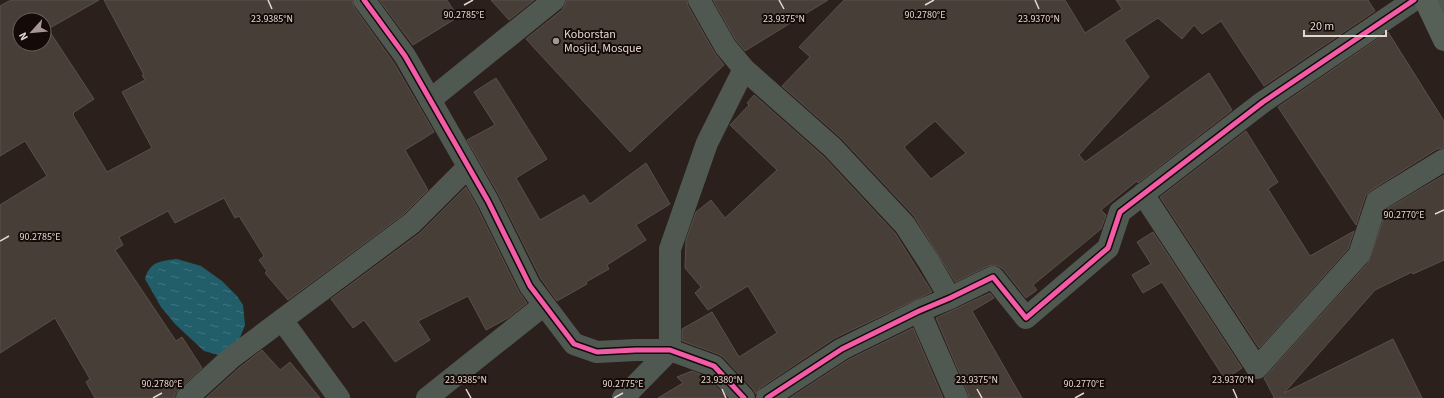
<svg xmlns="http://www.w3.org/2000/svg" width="1444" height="398" font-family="'Source Sans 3',sans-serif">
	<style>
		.water { fill: url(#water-ripples) }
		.building { fill: #473e38; stroke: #59504a; fill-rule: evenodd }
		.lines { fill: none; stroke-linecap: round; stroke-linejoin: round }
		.minor { stroke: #4f5951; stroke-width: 22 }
		.trunk { stroke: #566056; stroke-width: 22 }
		.cycleway-casing { stroke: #140a07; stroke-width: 8 }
		.cycleway { stroke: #f35aa7; stroke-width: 5 }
		.ticks { fill: none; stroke: #e6d6d0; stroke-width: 1.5 }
		.poi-dot { fill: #a59691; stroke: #140a07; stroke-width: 1.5 }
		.labels { text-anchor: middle; stroke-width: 4; stroke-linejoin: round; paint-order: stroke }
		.poi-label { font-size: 12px; fill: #e6d6d0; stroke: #140a07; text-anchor: start }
		.ticks-label { font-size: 10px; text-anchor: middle; fill: #e6d6d0; stroke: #140a07; stroke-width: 4; stroke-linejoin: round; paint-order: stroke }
	</style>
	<defs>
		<pattern id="water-ripples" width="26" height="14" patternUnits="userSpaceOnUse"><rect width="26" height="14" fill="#215e6a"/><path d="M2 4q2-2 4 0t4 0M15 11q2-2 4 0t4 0" fill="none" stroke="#41747e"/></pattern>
	</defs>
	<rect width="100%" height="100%" fill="#2c201c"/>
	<!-- water -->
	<path class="water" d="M 177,259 L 201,266 L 222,281 L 237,296 L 243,305 L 245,325 L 239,340 L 219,355 L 204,351 L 175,324 L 161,307 L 145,279 C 150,261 161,261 177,259 Z"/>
	<!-- building -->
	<g class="building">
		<path d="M 11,0 L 99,0 L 48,29 L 94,99 L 73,113 L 74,114 L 73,115 L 107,172 L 152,148 L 122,92 L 145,80 L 142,75 L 144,75 L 104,0 L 352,0 L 354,7 L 394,63 L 434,132 L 405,150 L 428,190 L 404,214 L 288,300 L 265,273 L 267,271 L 259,260 L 264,256 L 239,216 L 235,218 L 224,198 L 175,223 L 168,211 L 119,237 L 123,245 L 115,250 L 176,341 L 182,337 L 202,368 L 179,389 L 175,394 L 175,398 L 95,398 L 86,382 L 90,379 L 55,318 L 0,353 L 0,205 L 47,176 L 25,141 L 0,156 L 0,6 ZM 20,20 L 44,20 L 44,44 L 20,44 Z"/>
		<path d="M 379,0 L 447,0 L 458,17 L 413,45 Z"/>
		<path d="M 491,0 L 534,0 L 509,20 Z"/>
		<path d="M 566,0 L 687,0 L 688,6 L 714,52 L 724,65 L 630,152 L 526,39 L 562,10 L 565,5 Z"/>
		<path d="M 713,0 L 828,0 L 745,51 L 735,39 Z"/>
		<path d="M 844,0 L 1065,0 L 1085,33 L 1122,9 L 1116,0 L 1368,0 L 1375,11 L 1264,86 L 1221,21 L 1202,34 L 1194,25 L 1182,39 L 1158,18 L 1124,40 L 1149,77 L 1079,155 L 1085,162 L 1209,73 L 1232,110 L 1138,183 L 1137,181 L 1101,210 L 1106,215 L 1101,229 L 1033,285 L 1037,290 L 1026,298 L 1003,269 L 998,266 L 993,265 L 988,266 L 955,282 L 914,216 L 841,138 L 782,86 L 810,57 L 799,47 ZM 935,121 L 966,153 L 931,179 L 904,147 Z"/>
		<path d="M 1388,32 L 1444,121 L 1444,148 L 1437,149 L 1370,191 L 1365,197 L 1356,225 L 1278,107 Z"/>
		<path d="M 496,78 L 547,159 L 516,178 L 540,220 L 584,195 L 590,204 L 646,163 L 670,204 L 636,225 L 646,240 L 607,265 L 609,269 L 586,282 L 587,284 L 557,301 L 541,279 L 499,195 L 467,140 L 495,125 L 474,92 Z"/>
		<path d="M 754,95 L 823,156 L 895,233 L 932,292 L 835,338 L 760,388 L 756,394 L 753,389 L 723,357 L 718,354 L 682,341 L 682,329 L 712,312 L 739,357 L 777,333 L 748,286 L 708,310 L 695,293 L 701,287 L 685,268 L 686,240 L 696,212 L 711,200 L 725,218 L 777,170 L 730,125 L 749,105 L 747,103 Z"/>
		<path d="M 1246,131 L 1278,182 L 1268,189 L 1310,256 L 1354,231 L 1348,249 L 1259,348 L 1160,197 Z"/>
		<path d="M 1444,175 L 1444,260 L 1413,274 L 1412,272 L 1375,290 L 1284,393 L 1393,339 L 1422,398 L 1273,398 L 1274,397 L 1264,378 L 1368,263 L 1387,209 Z"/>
		<path d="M 466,187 L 477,207 L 519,292 L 527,303 L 508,318 L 486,330 L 468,296 L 418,321 L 430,340 L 395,362 L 364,320 L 353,328 L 331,299 L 420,233 Z"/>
		<path d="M 1153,232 L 1242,368 L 1225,379 L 1162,282 L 1143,293 L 1132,275 L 1151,264 L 1137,242 Z"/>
		<path d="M 990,293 L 994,298 L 972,311 L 1022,398 L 969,398 L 968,393 L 936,318 Z"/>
		<path d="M 913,328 L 943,398 L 790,398 L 848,360 Z"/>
		<path d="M 262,350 L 280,370 L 290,362 L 320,398 L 206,398 L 239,368 Z"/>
		<path d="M 692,371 L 707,377 L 727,398 L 658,398 L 683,383 L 677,377 Z"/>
	</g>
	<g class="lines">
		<!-- minor -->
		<g class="minor">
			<path d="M 364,0 L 405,56 L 488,201 L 530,286 L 574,344 L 597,352 L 636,350 L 670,350 L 714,366 L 744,398"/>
			<path d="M 1430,10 L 1444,2"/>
			<path d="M 744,69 L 832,147 L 905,225 L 929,262 L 950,298"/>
			<path d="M 430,100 L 554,0"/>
			<path d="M 1143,194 L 1257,368 L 1359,255 L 1377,201 L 1444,160"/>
			<path d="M 919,311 L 957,398"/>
			<path d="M 282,320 L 339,398"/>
			<path d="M 187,398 L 231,358 L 412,223 L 468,167"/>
			<path d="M 427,398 L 544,305"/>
			<path d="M 623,398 L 670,350 L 670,249 L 707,143 L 744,69 L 725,46 L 699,0"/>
			<path d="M 767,398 L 842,349 L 919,311 L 950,298 L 993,277 L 1026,318 L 1108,248 L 1120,212 L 1263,102 L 1414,0"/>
		</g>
		<!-- trunk -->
		<path class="trunk" d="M 1425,0 L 1444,40"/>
		<defs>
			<g id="cycleway">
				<path d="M 364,0 L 405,56 L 488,201 L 530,286 L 574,344 L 597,352 L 636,350 L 670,350 L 714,366 L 744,398"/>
				<path d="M 767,398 L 842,349 L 919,311 L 950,298 L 993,277 L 1026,318 L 1108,248 L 1120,212 L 1263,102 L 1414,0"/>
			</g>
		</defs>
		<!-- cycleway casing -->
		<use href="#cycleway" class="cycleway-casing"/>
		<!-- cycleway -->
		<use href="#cycleway" class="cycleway"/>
	</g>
	<!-- ticks -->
	<path class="ticks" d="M 268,0 L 272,9M 779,0 L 784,9M 1035,0 L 1039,9M 464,5 L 473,0M 925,5 L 934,0M 1435,214 L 1444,210M 0,241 L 9,236M 466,389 L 471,398M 722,389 L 726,398M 977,389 L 982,398M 1233,389 L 1237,398M 153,398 L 162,393M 614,398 L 623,393M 1075,398 L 1084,393"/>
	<!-- markers -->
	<circle class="poi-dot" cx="556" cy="41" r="4"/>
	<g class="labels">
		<!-- poi labels -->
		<g class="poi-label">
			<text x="564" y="38">Koborstan<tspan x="564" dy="14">Mosjid, Mosque</tspan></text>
		</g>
	</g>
	<g class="ticks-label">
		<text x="464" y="18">90.2785°E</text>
		<text x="925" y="18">90.2780°E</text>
		<text x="272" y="22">23.9385°N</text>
		<text x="784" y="22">23.9375°N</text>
		<text x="1039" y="22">23.9370°N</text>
		<text x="1404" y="218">90.2770°E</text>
		<text x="40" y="240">90.2785°E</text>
		<text x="466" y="383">23.9385°N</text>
		<text x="722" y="383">23.9380°N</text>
		<text x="977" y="383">23.9375°N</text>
		<text x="1233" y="383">23.9370°N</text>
		<text x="162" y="387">90.2780°E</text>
		<text x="623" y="387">90.2775°E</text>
		<text x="1084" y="387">90.2770°E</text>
	</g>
	<!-- north arrow -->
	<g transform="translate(32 32) rotate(243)"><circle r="19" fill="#140a07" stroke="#685c57"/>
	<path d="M0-3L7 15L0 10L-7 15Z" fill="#a59691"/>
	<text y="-6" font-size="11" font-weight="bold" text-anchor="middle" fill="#e6d6d0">N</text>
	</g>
	<!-- scale -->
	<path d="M1304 30v6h82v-6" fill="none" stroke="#e6d6d0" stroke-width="2"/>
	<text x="1310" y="30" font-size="12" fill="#e6d6d0" stroke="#140a07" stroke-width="3" paint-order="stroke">20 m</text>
</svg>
